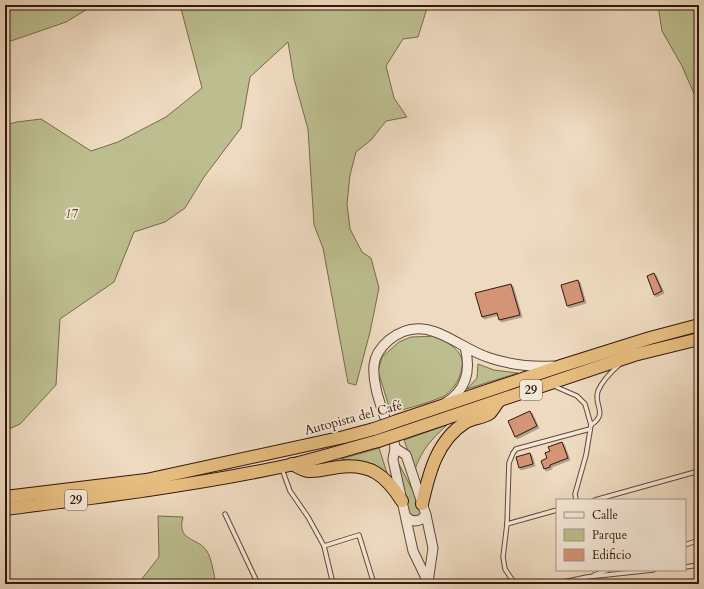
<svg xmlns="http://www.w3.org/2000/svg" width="704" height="589" font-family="Cardo,serif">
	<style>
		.green { fill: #bdbe8f; stroke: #786a4d }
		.building { fill: #d49576; stroke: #33170b; filter: url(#shadow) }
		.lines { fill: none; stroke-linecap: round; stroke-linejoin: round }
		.service-casing { stroke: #624838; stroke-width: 5.5 }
		.tertiary-casing { stroke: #624838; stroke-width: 11 }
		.trunk-casing { stroke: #33170b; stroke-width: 14 }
		.service { stroke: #f4e7d6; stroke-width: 3.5 }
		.tertiary { stroke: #f4e7d6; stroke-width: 9 }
		.trunk { stroke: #e7bd80; stroke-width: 12 }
		.trunk-bridge-casing { stroke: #33170b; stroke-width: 14; stroke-linecap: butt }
		.trunk-bridge { stroke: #e7bd80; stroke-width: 12 }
		.labels { text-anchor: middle; stroke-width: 3.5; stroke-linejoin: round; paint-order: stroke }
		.shield { fill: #f4e7d6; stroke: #6d5548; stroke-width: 1 }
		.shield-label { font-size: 12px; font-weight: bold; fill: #33170b }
		.park-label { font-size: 13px; font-style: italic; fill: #5c4933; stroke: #f4e7d6 }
		.street-label { font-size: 13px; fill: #33170b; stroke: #f4e7d6 }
	</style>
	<defs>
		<filter id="shadow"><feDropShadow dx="2" dy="2" stdDeviation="0" flood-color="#0004"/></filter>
	</defs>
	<rect width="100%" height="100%" fill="#eedac0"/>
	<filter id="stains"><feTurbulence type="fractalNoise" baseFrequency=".005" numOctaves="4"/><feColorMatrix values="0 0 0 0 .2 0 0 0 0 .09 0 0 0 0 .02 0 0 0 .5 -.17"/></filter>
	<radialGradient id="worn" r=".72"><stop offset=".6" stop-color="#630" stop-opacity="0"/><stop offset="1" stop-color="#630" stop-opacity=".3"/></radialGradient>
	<!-- green -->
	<g class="green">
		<path d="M 5,5 L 94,5 L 66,22 L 5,43 Z"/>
		<path d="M 180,5 L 428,5 L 418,37 L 403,39 L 386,66 L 394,98 L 407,117 L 386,121 L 371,140 L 356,152 L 350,175 L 347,204 L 350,229 L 362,252 L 371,258 L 379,288 L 370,332 L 356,385 L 348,383 L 323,248 L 314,225 L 308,129 L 294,79 L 288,42 L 250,77 L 241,128 L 204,177 L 185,208 L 165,222 L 134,232 L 114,282 L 60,319 L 56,385 L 20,424 L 7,430 L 5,445 L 5,125 L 17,122 L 41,119 L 91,151 L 118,142 L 166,117 L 202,88 Z"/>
		<path d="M 658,5 L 699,5 L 699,105 L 682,66 L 662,31 Z"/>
		<path d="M 437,336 C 458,349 470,356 457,382 C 454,387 447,395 442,397 C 426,404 408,408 391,413 L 378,371 L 382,357 L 399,342 L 411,337 Z"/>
		<path d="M 478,364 L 494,370 L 518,373 L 467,389 L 477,378 Z"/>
		<path d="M 447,425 C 431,440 423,448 415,469 L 404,440 Z"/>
		<path d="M 379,448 L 387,473 L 373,464 L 341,459 Z"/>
		<path d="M 399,464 L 423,510 L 421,514 L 416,517 L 410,516 L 406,509 Z"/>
		<path d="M 158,516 L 183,517 C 176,543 199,536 208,553 C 212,561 214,575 216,584 L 138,584 L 159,557 Z"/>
	</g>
	<!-- building -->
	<g class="building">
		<path d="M 654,273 L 662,291 L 654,295 L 647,276 Z"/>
		<path d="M 578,280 L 584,301 L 567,306 L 561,285 Z"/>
		<path d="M 511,284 L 520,315 L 499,320 L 497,313 L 482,317 L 475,293 Z"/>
		<path d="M 530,411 L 537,426 L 515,437 L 508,421 Z"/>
		<path d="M 562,442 L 568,458 L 550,465 L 550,467 L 544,469 L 541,461 L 547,458 L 545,453 L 550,451 L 548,447 Z"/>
		<path d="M 530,453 L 533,464 L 519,468 L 516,457 Z"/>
	</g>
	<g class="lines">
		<defs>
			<g id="service">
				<path d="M 554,386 L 577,396 L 585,404 L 591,425 L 586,455 L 575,494 L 576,500"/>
				<path d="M 591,425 C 609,413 593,406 598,391 C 602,381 612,371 620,364"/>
				<path d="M 282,469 L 290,491 L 308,517 L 324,546 L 333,584"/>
				<path d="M 595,500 L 699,471"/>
				<path d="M 225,514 L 258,584"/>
				<path d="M 507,524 L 509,463 L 513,453 L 516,449 L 590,429"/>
				<path d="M 685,545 L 699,540"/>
				<path d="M 324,546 L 359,535 L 374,584"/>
				<path d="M 685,567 L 699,565"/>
				<path d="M 594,575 L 608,570"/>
				<path d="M 515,584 L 505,569 L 503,557 L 507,524 L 557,510"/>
				<path d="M 554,584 L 587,577 L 653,570"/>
			</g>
			<g id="tertiary">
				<path d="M 445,403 C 467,390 471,370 465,347"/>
				<path d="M 395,448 L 406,455 L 426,515 L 433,548 L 428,582"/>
				<path d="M 406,517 C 413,523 420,522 426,515"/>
				<path d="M 427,580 L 413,551 L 393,460 C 393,456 395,451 395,448 C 395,442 391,435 389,430 C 383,410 372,387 374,365 C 375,355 382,346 389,340 C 426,310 456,348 490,358 C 511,365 531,367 553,366"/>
			</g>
			<g id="trunk">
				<path d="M 397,421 L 561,366 L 650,338 L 699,325"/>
				<path d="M 402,433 L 634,355 L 699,339"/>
				<path d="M 292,464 C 297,466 303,471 309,471 C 318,472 329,468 339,467 C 371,463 386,476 402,501"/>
				<path d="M 5,497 L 146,480 L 344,437 L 374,429"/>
				<path d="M 422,504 C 429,473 437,440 466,422 C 473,418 483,418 490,413 C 493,410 496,404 499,401"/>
				<path d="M 5,509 C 101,497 196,485 290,465 C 319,458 348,449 378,441"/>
			</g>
		</defs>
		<!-- service casing -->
		<use href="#service" class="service-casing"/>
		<!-- tertiary casing -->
		<use href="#tertiary" class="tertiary-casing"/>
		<!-- trunk casing -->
		<use href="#trunk" class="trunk-casing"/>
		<!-- service -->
		<use href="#service" class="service"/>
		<!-- tertiary -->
		<use href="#tertiary" class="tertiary"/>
		<!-- trunk -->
		<use href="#trunk" class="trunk"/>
		<defs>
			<g id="trunk-bridge">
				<path d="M 374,429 L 397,421"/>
				<path d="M 378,441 L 402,433"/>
			</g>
		</defs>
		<!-- trunk-bridge casing -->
		<use href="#trunk-bridge" class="trunk-bridge-casing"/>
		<!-- trunk-bridge -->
		<use href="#trunk-bridge" class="trunk-bridge"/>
	</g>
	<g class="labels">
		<!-- shield labels -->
		<g class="shield">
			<rect x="520" y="380" width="22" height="20" rx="3"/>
			<rect x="65" y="490" width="22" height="20" rx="3"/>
		</g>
		<g class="shield-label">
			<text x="531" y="394">29</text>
			<text x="76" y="504">29</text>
		</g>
		<!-- park labels -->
		<g class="park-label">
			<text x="71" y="218">17</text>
		</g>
		<!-- street labels -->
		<g class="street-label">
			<text transform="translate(353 417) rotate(-15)" y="5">Autopista del Café</text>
		</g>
	</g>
	<!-- margin -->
	<rect width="704" height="589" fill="none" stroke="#eedac0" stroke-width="20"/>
	<rect x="6" y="6" width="692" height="577" fill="none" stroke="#33170b" stroke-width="2"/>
	<rect x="10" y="10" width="684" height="569" fill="none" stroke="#33170b"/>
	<!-- legend -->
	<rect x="556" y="499" width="130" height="72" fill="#f4e7d6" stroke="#a79485"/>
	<rect x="564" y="512" width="20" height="6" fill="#f4e7d6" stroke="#a79485"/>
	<text x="592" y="519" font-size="12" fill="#33170b">Calle</text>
	<rect x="564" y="529" width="20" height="12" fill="#bdbe8f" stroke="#a79485"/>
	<text x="592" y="539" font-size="12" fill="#33170b">Parque</text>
	<rect x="564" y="549" width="20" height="12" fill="#d49576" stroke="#a79485"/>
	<text x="592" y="559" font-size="12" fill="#33170b">Edificio</text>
	<rect width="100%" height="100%" filter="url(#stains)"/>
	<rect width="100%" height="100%" fill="url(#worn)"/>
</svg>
